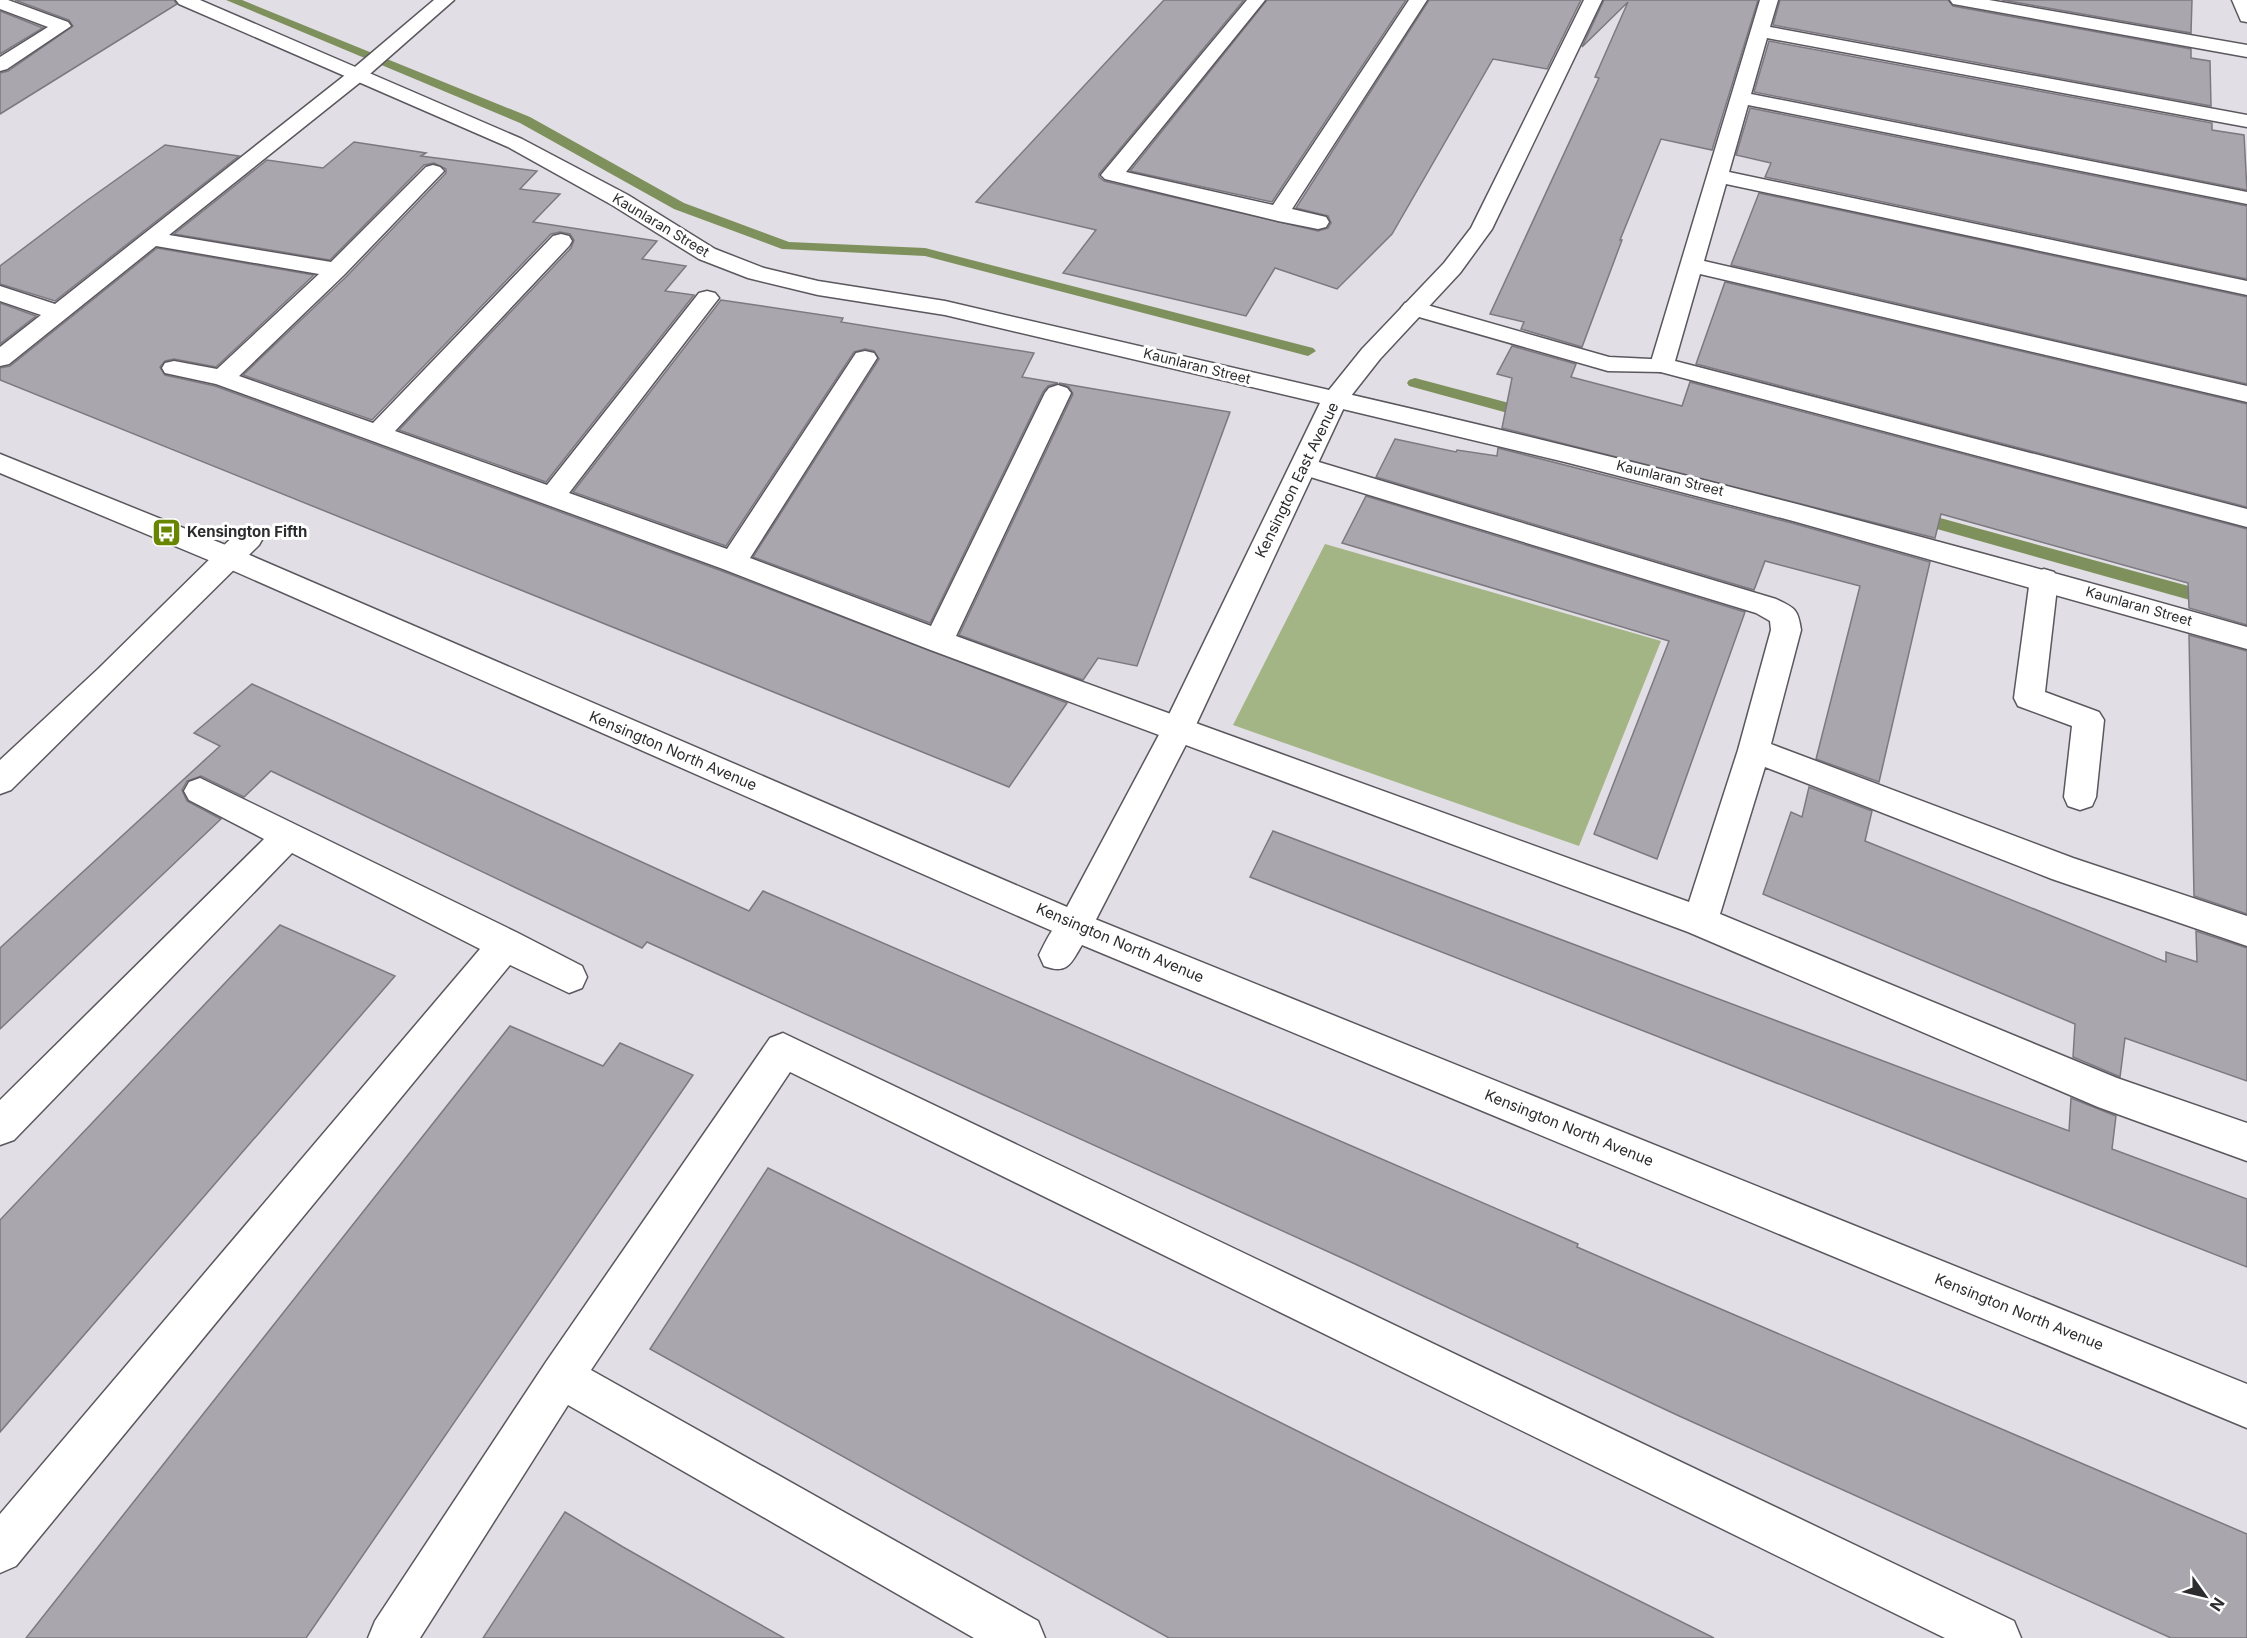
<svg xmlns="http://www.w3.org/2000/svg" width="2247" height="1638" font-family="Inter,sans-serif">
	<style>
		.green { fill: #a3b584 }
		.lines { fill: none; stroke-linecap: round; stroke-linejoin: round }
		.stream { fill: #7e905c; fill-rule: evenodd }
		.building { fill: #aaa6ae; stroke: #7d7980; stroke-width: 1.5 }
		.lane-casing { stroke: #5b575e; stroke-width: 3 }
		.street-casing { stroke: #5b575e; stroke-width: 3 }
		.secondary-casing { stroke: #5b575e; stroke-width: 3 }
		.lane { fill: #fff; fill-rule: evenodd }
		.street { fill: #fff; fill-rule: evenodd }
		.secondary { fill: #fff; fill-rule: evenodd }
		.labels { text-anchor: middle; stroke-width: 6; stroke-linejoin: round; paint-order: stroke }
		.far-street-label { font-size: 14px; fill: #2c2b2d; stroke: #fff }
		.street-label { font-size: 15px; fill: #2c2b2d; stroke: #fff }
		.poi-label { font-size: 15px; font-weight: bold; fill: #2c2b2d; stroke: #fff; text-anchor: start }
	</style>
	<rect width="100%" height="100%" fill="#e2dee5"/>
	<!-- green -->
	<path class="green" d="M 1325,544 L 1661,641 L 1579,846 L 1233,725 Z"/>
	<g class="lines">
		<!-- stream -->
		<g class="stream">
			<path d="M 226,0 L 242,0 L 530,117 L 684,203 L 789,242 L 925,248 L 1313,348 L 1316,351 L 1308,356 L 925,256 L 782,249 L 674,209 L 520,123 Z"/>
			<path d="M 1415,378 L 1539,411 L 1541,415 L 1533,420 L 1409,386 L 1407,383 L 1409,380 Z"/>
			<path d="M 1911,510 L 2247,602 L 2247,616 L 1905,520 L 1902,516 L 1905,512 Z"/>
		</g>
	</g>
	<!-- building -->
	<g class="building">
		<path d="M 15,0 L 174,0 L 177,4 L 0,114 L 0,73 L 8,71 L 73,26 L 69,20 Z"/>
		<path d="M 1164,0 L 1244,0 L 1099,174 L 1099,177 L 1104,181 L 1318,231 L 1328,228 L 1331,223 L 1328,216 L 1296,208 L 1429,0 L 1581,0 L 1547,69 L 1493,59 L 1392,234 L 1337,289 L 1275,268 L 1246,316 L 1063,273 L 1096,230 L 976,202 Z"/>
		<path d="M 1267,0 L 1406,0 L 1272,202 L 1130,171 Z"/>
		<path d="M 1604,0 L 1758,0 L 1712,150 L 1661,139 L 1620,240 L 1622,240 L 1582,347 L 1521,329 L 1524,322 L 1490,314 L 1599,78 L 1595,77 L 1628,2 L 1582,47 Z"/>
		<path d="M 1780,0 L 1948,0 L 1953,6 L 2191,49 L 2191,58 L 2210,61 L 2211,106 L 1773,25 Z"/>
		<path d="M 2002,0 L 2192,0 L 2191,33 Z"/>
		<path d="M 0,11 L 43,28 L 0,54 Z"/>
		<path d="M 1769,41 L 2212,123 L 2212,130 L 2244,135 L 2247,190 L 1754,92 Z"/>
		<path d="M 1750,108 L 2247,206 L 2247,279 L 1765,177 L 1771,163 L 1736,155 Z"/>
		<path d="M 354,142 L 426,153 L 421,156 L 537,171 L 520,189 L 560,194 L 533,222 L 657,241 L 642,259 L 686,266 L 665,291 L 694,295 L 546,482 L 399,430 L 571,248 L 574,240 L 570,234 L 560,232 L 551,234 L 372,420 L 243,375 L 346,277 L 446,173 L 446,169 L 434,163 L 424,165 L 330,260 L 174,234 L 267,160 L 323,168 Z"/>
		<path d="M 165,145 L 239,156 L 55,301 L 0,284 L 0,266 L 82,204 Z"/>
		<path d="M 1759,193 L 2247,297 L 2247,384 L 1731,265 Z"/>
		<path d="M 157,248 L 314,275 L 216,367 L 174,359 L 165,361 L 160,367 L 165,375 L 215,386 L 722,571 L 1067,703 L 1009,787 L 0,380 L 0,368 L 10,366 Z"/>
		<path d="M 1725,282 L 2247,404 L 2247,507 L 1696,364 Z"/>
		<path d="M 721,300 L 843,318 L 841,322 L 1034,353 L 1022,377 L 1058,383 L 1048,386 L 1043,392 L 930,623 L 753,557 L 879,359 L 874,351 L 865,349 L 854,352 L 726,546 L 573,492 Z"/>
		<path d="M 0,303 L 36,316 L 0,344 Z"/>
		<path d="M 1512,346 L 1576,364 L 1571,377 L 1682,406 L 1690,382 L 2247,529 L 2247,625 L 2189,608 L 2188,583 L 1941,514 L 1935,538 L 1502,428 L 1512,378 L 1497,374 Z"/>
		<path d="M 1059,383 L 1230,412 L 1137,666 L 1098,658 L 1083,680 L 959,635 L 1073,394 L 1069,387 Z"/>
		<path d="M 1395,439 L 1456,452 L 1457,450 L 1497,456 L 1498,448 L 1792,523 L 1930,562 L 1879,782 L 1816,759 L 1860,586 L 1765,561 L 1754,590 L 1376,477 Z"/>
		<path d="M 1366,496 L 1745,612 L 1657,859 L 1594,834 L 1669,641 L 1342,543 Z"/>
		<path d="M 2189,635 L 2247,651 L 2247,914 L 2194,896 Z"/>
		<path d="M 252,684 L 749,911 L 763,891 L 1578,1244 L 1577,1247 L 1667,1286 L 2247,1534 L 2247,1638 L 2171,1638 L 1677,1415 L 1353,1263 L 647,942 L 642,948 L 271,771 L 244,797 L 201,776 L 187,781 L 182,790 L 187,801 L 221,819 L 0,1029 L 0,948 L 220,746 L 194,733 Z"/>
		<path d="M 1809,787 L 1872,811 L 1865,841 L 2166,962 L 2166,952 L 2197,962 L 2196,931 L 2247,948 L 2247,1081 L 2125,1038 L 2120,1077 L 2118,1076 L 2073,1057 L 2075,1024 L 1763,894 L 1791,812 L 1802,817 Z"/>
		<path d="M 1273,831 L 2069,1131 L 2071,1098 L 2116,1116 L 2112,1149 L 2247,1199 L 2247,1267 L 1250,877 Z"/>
		<path d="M 280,925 L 395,976 L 0,1432 L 0,1220 Z"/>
		<path d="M 510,1026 L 603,1066 L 620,1043 L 693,1075 L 306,1638 L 26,1638 Z"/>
		<path d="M 768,1168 L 1046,1306 L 1714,1638 L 1169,1638 L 650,1349 Z"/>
		<path d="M 565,1512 L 623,1547 L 784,1638 L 483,1638 Z"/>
	</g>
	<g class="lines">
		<defs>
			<g id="lane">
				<path d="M 1413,301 L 1609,357 L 1671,360 L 1674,365 L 1671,370 L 1662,372 L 1608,371 L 1405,313 L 1401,308 L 1405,303 Z"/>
				<path d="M 2044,569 L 2054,572 L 2058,579 L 2045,692 L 2099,712 L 2104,720 L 2096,797 L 2092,806 L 2080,810 L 2068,806 L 2064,797 L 2072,726 L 2018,706 L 2014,698 L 2030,579 L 2034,572 Z"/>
			</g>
			<g id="street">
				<path d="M 0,0 L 8,0 L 68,22 L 71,26 L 7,69 L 0,71 L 0,57 L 48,27 L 0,9 Z"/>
				<path d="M 434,0 L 454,0 L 363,80 L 169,235 L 331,262 L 426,167 L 433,165 L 440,167 L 444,171 L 344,275 L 239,376 L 373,423 L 553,236 L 561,234 L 569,236 L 572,241 L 569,246 L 395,431 L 547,485 L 699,293 L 707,291 L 715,293 L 719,298 L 715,303 L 569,493 L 727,549 L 856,353 L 865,351 L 874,353 L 877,358 L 750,558 L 931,626 L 1045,393 L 1049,388 L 1058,385 L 1067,388 L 1071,393 L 956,636 L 1689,902 L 1738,750 L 1771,630 L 1770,621 L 1756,613 L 1294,472 L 1290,466 L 1294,460 L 1303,457 L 1312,460 L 1776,599 C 1795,608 1798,609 1801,630 L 1771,744 L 2073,858 L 2247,916 L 2247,946 L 2052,879 L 1765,767 L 1720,914 L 2117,1078 L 2247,1123 L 2247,1161 L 2098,1107 L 1688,932 L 928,649 L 723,569 L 216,384 L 165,373 L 162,368 L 165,363 L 174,361 L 217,369 L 319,274 L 156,246 L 9,364 L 0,366 L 0,347 L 41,315 L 0,301 L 0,286 L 55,304 L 349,72 Z"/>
				<path d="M 1247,0 L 1265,0 L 1126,172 L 1273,205 L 1409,0 L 1427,0 L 1292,209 L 1326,217 L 1329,222 L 1326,227 L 1318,229 L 1278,221 L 1105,179 L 1101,175 Z"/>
				<path d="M 1760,0 L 1778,0 L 1770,27 L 2247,115 L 2247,127 L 1767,38 L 1751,94 L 2247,192 L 2247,204 L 1748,105 L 1729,172 L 2247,281 L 2247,295 L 1726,184 L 1704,261 L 2247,386 L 2247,402 L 1700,274 L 1675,361 L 2247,509 L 2247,527 L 1653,370 L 1650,365 Z"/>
				<path d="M 1950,0 L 1989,0 L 2247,45 L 2247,57 L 1959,5 L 1953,4 Z"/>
				<path d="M 2232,0 L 2247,0 L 2247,22 L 2241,21 Z"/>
				<path d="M 1335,391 C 1641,461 1945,541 2247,627 L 2247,649 L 1793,521 L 1565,462 L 1326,405 L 1322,399 L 1326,393 Z"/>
				<path d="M 249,529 L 259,531 L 263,538 L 259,545 L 11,790 L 0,794 L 0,760 L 98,669 L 221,548 L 239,531 Z"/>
				<path d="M 200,778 L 518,933 L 582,966 L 587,977 L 582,988 L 569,993 L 510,965 L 16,1566 L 0,1573 L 0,1514 L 480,949 L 292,853 L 14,1140 L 0,1145 L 0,1100 L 264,839 L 189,800 L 184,791 L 189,782 Z"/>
				<path d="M 1075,911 L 2247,1384 L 2247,1428 L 1082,945 C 1071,963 1068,975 1044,966 L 1039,955 C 1048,937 1056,918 1075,911 Z"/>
				<path d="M 783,1033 L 2014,1621 L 2021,1638 L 1945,1638 L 790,1072 L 591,1370 L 1038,1621 L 1045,1638 L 974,1638 L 568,1405 L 420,1638 L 368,1638 L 375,1621 L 546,1362 L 770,1038 Z"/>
			</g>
			<path id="secondary" d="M 176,0 L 200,0 L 522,139 L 628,195 L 715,249 L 764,268 L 818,281 L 945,301 L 1329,390 L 1362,349 L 1444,263 L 1471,228 L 1584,0 L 1602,0 L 1492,229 L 1460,273 L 1380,359 L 1347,401 L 1194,729 L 1087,937 L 1075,941 L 218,564 L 0,473 L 0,454 L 238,550 L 1067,907 L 1162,729 L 1320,403 L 945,315 L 818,295 L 748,278 L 699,259 L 612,205 L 508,147 L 179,4 Z"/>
		</defs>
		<!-- lane casing -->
		<use href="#lane" class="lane-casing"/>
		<!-- street casing -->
		<use href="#street" class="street-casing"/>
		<!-- secondary casing -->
		<use href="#secondary" class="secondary-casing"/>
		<!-- lane -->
		<use href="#lane" class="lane"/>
		<!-- street -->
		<use href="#street" class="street"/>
		<!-- secondary -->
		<use href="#secondary" class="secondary"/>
	</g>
	<!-- icons -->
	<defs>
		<symbol id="bus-square" viewBox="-11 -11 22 22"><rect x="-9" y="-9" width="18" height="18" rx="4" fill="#688600" stroke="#fff"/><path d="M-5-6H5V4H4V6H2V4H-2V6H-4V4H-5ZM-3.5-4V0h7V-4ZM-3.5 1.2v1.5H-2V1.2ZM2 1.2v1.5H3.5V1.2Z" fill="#fff"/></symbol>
	</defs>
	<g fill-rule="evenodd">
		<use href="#bus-square" x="150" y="516" width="33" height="33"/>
	</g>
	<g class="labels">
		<!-- far-street labels -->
		<g class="far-street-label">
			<text transform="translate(661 225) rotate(31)" y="5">Kaunlaran Street</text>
			<text transform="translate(1197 366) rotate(14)" y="5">Kaunlaran Street</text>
			<text transform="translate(1670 478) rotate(14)" y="5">Kaunlaran Street</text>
			<text transform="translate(2139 606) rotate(16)" y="5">Kaunlaran Street</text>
		</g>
		<!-- street labels -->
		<g class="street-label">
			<text transform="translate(1297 480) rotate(-64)" y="5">Kensington East Avenue</text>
			<text transform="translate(673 751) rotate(23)" y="5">Kensington North Avenue</text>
			<text transform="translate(1120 943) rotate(23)" y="5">Kensington North Avenue</text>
			<text transform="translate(1569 1128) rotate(22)" y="5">Kensington North Avenue</text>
			<text transform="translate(2019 1312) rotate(22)" y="5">Kensington North Avenue</text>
		</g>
		<!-- poi labels -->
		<g class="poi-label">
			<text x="187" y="537">Kensington Fifth</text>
		</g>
	</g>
	<!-- north arrow -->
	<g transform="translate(2205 1596) rotate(124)" stroke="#ffffff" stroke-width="4.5" paint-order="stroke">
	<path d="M0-4.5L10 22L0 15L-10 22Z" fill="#2c2b2d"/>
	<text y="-9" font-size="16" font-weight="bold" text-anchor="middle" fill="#2c2b2d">N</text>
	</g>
</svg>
